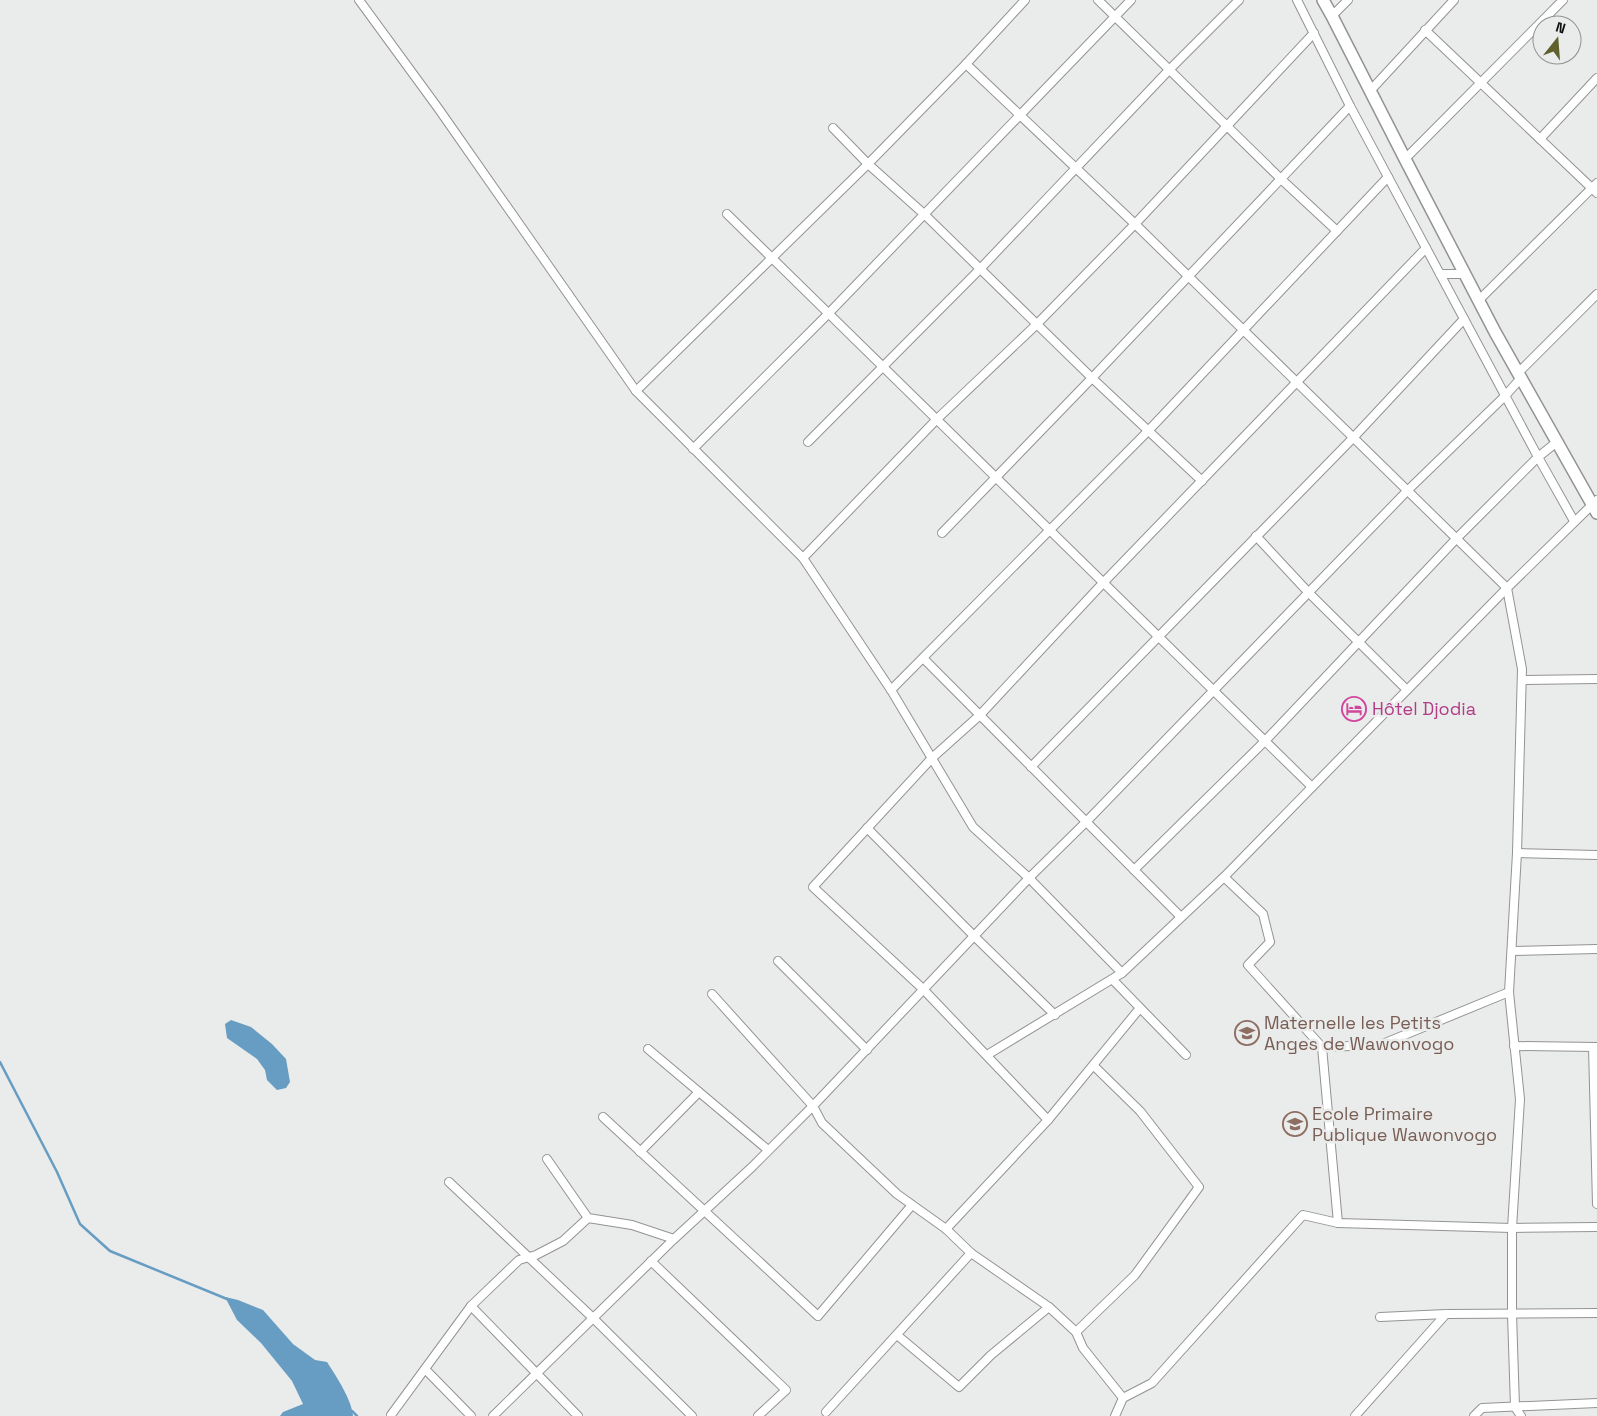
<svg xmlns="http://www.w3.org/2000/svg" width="1597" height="1416" font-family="'Space Grotesk',sans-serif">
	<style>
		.water { fill: #679dc2 }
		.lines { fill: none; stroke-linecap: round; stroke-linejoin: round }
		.stream { stroke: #679dc2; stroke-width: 2.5 }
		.street-casing { stroke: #939394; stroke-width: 10 }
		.primary-casing { stroke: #939394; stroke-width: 14 }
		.street { stroke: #fff; stroke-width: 8 }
		.primary { stroke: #fff; stroke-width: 11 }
		.labels { text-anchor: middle; stroke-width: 5; stroke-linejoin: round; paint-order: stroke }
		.hotel-label { font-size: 18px; fill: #b23c85; stroke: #eaebeb; text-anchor: start }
		.education-label { font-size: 18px; fill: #785e54; stroke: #eaebeb; text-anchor: start }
	</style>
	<rect width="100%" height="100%" fill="#eaebeb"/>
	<!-- water -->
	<g class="water">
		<path d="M 231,1020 L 251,1027 L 272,1044 L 286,1059 L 290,1082 L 286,1088 L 277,1090 L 267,1080 L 265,1070 L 257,1059 L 227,1038 L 225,1024 Z"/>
		<path d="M 225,1297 L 238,1300 L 263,1310 L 293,1344 L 315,1360 L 327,1362 C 336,1376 352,1400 353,1416 L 280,1416 L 283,1412 L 303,1404 L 292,1381 L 261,1343 L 237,1320 Z"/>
	</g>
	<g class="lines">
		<!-- stream -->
		<g class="stream">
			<path d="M 0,1062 L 57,1172 L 80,1224 L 110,1251 L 227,1299"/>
			<path d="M 352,1411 L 357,1416"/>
		</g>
		<defs>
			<g id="street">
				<path d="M 359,0 L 438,108 L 636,391 L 803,558 L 891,690 L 973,827 L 1029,878 L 1122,973"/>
				<path d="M 1098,0 L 1281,179 L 1337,231"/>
				<path d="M 1297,0 L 1350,106 L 1538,457 L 1574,521"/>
				<path d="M 1332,16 L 1348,0"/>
				<path d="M 1425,30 L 1597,193"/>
				<path d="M 966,64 L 1135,224 L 1507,588 L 1522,669 L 1517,853 L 1509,992 L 1520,1099 L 1512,1228 L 1512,1314 L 1515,1407 L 1521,1416"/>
				<path d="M 1370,91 L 1454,0"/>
				<path d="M 833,128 L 868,164 L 924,214 L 1092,378 L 1202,481"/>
				<path d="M 1540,139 L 1597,78"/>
				<path d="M 1405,159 L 1563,0"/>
				<path d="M 727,214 L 1312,787"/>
				<path d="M 1440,274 L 1465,274"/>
				<path d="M 1479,300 L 1597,183"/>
				<path d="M 1518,373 L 1597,294"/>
				<path d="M 636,391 L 868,164 L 966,64 L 1025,0"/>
				<path d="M 808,442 L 981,268 L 1169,70 L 1239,0"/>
				<path d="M 693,449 L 828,314 L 1131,0"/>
				<path d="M 942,533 L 1092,378 L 1350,106"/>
				<path d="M 1256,536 L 1309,593 L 1407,690"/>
				<path d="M 803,558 L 937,419 L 1037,324 L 1135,224 L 1314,33"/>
				<path d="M 923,658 L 1181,917"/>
				<path d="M 1522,680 L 1597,679"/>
				<path d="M 891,690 L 1149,430 L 1388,177"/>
				<path d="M 1031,767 L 1353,438 L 1464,319"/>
				<path d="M 867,828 L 974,936 L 1055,1015"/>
				<path d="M 1517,853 L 1597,855"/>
				<path d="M 1134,870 L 1265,741 L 1456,539 L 1538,457 L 1557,442"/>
				<path d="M 1224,877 L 1263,914 L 1270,942 L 1248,965 L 1322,1047 L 1380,1045 L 1509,992"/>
				<path d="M 1512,951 L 1597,949"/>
				<path d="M 778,961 L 867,1050"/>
				<path d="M 1113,980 L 1186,1055"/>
				<path d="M 712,994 L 813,1106 L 822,1123 L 897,1194 L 946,1229 L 971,1253 L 1049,1307 L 1076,1332 L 1083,1348 L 1123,1398"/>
				<path d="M 1514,1046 L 1597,1047"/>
				<path d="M 1322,1047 L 1338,1223"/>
				<path d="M 1593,1047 L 1597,1204"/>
				<path d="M 648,1049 L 768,1150"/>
				<path d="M 987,1055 L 1122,973 L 1224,877 L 1507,588 L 1597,500"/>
				<path d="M 603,1117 L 818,1316 L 912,1205"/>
				<path d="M 1048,1120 L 923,989 L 813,887 L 932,758 L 980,715 L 1103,583 L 1426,248"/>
				<path d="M 640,1152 L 699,1092"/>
				<path d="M 547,1159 L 588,1218 L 632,1225 L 674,1239"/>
				<path d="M 449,1182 L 593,1318 L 692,1416"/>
				<path d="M 946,1229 L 1048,1120 L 1140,1008"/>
				<path d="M 651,1261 L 786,1390 L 758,1416"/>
				<path d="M 471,1306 L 578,1416"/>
				<path d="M 1380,1317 L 1446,1314 L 1597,1313"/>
				<path d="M 1076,1332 L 1135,1275 L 1199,1187 L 1140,1111 L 1094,1066"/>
				<path d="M 897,1335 L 959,1387 L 991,1355 L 1049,1307"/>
				<path d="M 425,1369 L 471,1416"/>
				<path d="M 826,1412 L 971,1253"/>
				<path d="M 391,1415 L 471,1306 L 519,1260 L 536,1255 L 563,1241 L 588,1218"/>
				<path d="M 493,1416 L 674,1239 L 752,1167 L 813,1106 L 1029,878 L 1086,822 L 1407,491 L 1505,396 L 1521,378"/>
				<path d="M 1115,1416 L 1123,1398 L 1152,1383 L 1303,1215 L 1338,1223 L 1512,1228 L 1597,1227"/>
				<path d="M 1355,1416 L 1446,1314"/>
				<path d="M 1474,1416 L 1482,1408 L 1597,1403"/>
			</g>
			<path id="primary" d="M 1323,0 L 1332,16 L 1405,159 L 1495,332 L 1597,513"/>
		</defs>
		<!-- street casing -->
		<use href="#street" class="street-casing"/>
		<!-- primary casing -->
		<use href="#primary" class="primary-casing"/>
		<!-- street -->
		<use href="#street" class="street"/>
		<!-- primary -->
		<use href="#primary" class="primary"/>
	</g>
	<!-- icons -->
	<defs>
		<symbol id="hotel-ring" viewBox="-11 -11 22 22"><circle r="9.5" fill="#eaebeb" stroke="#d1479c" stroke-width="1.5"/><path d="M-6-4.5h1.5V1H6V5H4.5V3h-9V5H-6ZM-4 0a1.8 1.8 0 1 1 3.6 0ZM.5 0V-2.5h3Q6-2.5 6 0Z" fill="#d1479c"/></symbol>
		<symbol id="school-ring" viewBox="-11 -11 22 22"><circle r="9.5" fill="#eaebeb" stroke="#8d6e63" stroke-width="1.5"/><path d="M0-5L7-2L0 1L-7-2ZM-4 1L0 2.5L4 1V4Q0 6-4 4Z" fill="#8d6e63"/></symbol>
	</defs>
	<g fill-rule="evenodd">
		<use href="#hotel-ring" x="1340" y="695" width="28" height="28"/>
		<use href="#school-ring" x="1233" y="1019" width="28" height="28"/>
		<use href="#school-ring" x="1281" y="1110" width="28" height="28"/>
	</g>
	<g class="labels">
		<!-- hotel labels -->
		<g class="hotel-label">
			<text x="1372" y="715">Hôtel Djodia</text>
		</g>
		<!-- education labels -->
		<g class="education-label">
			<text x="1264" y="1029">Maternelle les Petits<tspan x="1264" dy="21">Anges de Wawonvogo</tspan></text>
			<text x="1312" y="1120">Ecole Primaire<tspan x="1312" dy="21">Publique Wawonvogo</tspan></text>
		</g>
	</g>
	<!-- north arrow -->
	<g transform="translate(1557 40) rotate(17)"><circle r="24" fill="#eaebeb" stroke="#929393"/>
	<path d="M0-4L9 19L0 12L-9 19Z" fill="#60602e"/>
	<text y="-8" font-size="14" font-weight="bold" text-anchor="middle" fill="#0f0f10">N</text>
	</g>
</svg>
